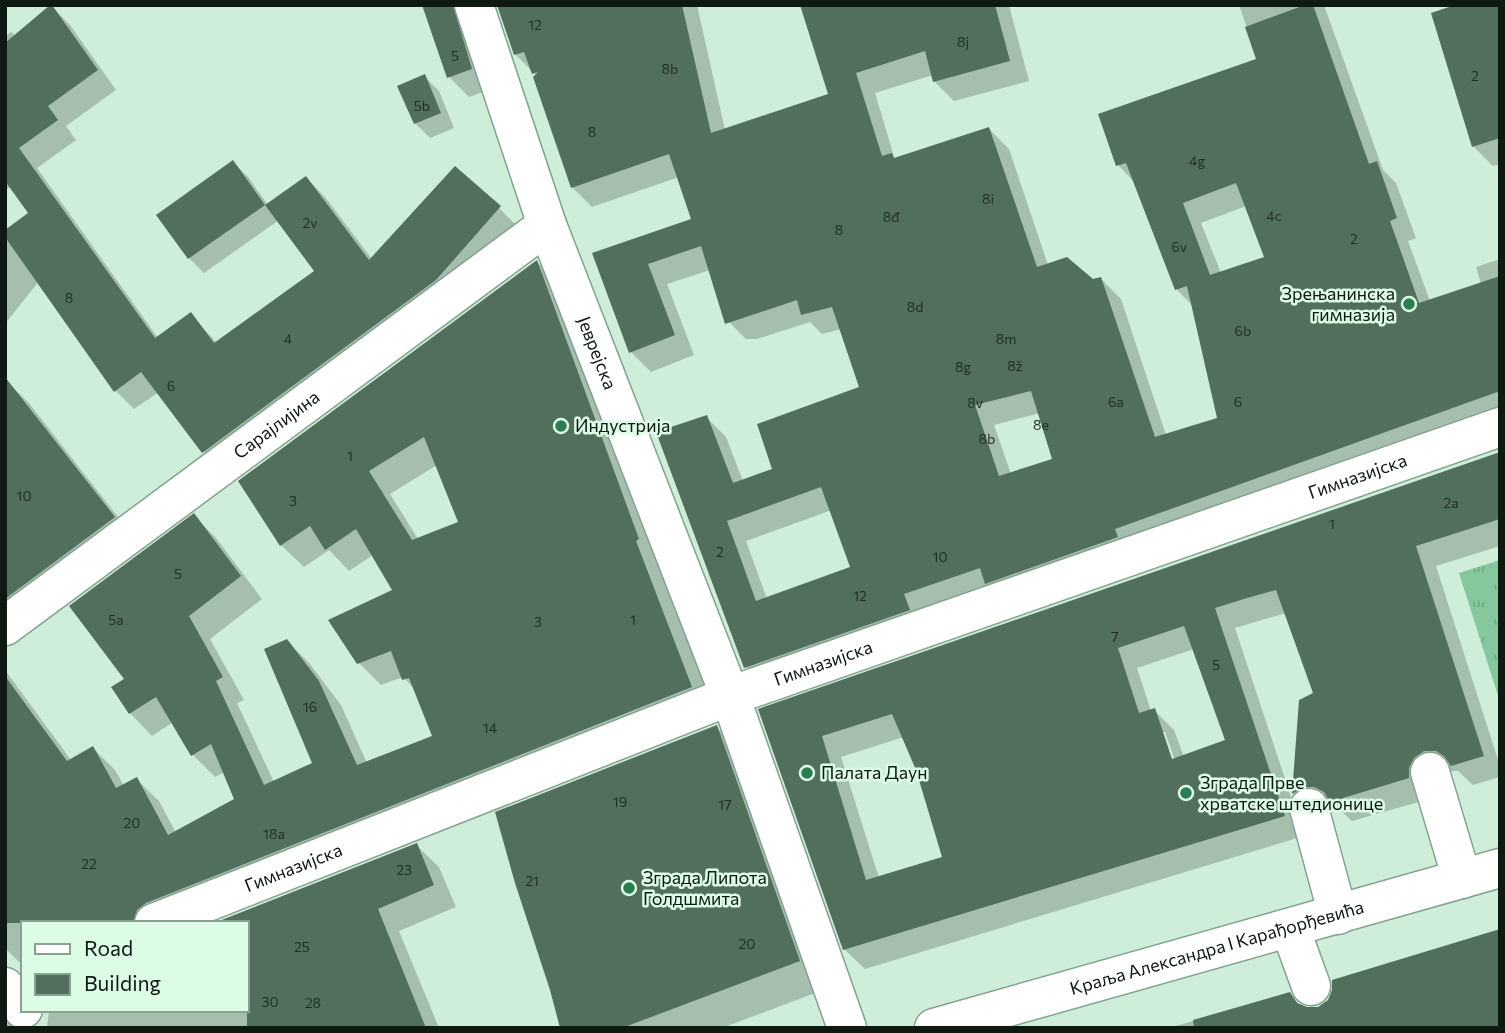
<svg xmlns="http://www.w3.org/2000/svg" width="1505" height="1033" font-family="Commissioner,sans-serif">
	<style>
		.grass { fill: url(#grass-tufts) }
		.shadow { fill: #0003; fill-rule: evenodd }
		.building { fill: #526e5c; fill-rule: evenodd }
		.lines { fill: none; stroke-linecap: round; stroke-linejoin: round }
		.minor-casing { stroke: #84a28e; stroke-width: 41 }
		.minor { stroke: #fff; stroke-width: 38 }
		.poi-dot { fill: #2a7e51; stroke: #dcfce6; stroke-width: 2.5 }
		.labels { text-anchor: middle; stroke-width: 5; stroke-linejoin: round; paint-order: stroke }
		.number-label { font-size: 14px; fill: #1f2e24 }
		.poi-label { font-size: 18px; fill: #0e1912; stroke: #dcfce6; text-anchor: start }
		.street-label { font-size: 18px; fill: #0e1912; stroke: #dcfce6 }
	</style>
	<defs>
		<pattern id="grass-tufts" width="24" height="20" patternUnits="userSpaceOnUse" patternTransform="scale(1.75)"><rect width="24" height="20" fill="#86c79e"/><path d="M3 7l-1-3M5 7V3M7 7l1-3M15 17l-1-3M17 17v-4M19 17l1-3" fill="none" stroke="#72aa87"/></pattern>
	</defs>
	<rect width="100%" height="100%" fill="#cfeed9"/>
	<!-- grass -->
	<path class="grass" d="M 1500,560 L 1500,702 L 1459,573 Z"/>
	<!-- shadow -->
	<g class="shadow">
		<path d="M 424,5 L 485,5 L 491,89 L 469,97 L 449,77 Z"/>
		<path d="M 499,5 L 697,5 L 725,130 L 830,95 L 802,5 L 1009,5 L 1029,81 L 954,101 L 934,81 L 933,75 L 875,93 L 895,160 L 989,129 L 1009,149 L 1048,265 L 1093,281 L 1101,279 L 1121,299 L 1166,435 L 1219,419 L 1194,307 L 1177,290 L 1136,184 L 1118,165 L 1258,60 L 1239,5 L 1324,5 L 1383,170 L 1396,183 L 1416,238 L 1408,241 L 1430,301 L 1481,284 L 1476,267 L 1500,259 L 1500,420 L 766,687 L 746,667 L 706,417 L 726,437 L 743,481 L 774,470 L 861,388 L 841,329 L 822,334 L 810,322 L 757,339 L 746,339 L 726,319 L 710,270 L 667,284 L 694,355 L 651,372 L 631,352 L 594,254 L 693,220 L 679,177 L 592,207 L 572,187 L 537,76 L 515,54 ZM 1246,206 L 1267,259 L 1221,273 L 1201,223 ZM 1040,413 L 1055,460 L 1011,474 L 994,425 ZM 832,510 L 852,569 L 767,599 L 746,541 Z"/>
		<path d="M 1500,5 L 1500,164 L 1493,166 L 1473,146 Z"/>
		<path d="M 51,6 L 70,25 L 116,90 L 66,126 L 76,140 L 37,168 L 158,338 L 190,314 L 217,343 L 317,271 L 279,220 L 204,273 L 189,258 L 158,215 L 233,162 L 248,177 L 268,205 L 306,178 L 325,197 L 372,259 L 499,208 L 518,227 L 222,471 L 204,452 L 159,392 L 134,409 L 115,390 L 39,281 L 5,324 L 5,232 L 31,214 L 11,186 L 5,191 L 5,36 L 11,32 L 16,36 Z"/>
		<path d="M 424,76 L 439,91 L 454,128 L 430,138 L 415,123 Z"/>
		<path d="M 537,262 L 559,284 L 660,562 L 657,563 L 714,710 L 173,923 L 23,923 L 23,963 L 19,962 L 5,948 L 5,670 L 71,760 L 93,748 L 115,770 L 124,786 L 136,779 L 159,801 L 176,833 L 237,800 L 225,772 L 215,777 L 193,755 L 173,722 L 152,736 L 130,713 L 126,680 L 194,516 L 216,538 L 262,599 L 210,639 L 244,700 L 237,703 L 274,782 L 315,764 L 287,641 L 309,663 L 341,705 L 367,763 L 434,737 L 417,692 L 403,677 L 381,685 L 359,663 L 395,591 L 373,555 L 349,571 L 329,550 L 304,567 L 281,545 ZM 437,465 L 460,523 L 418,539 L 390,494 Z"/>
		<path d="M 5,380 L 28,402 L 136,540 L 5,638 Z"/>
		<path d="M 1500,454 L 1500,546 L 1436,566 L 1500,766 L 1500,777 L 1473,785 L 1458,771 L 1445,771 L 1429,799 L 1352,821 L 1336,806 L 1324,807 L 1314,813 L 1294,794 L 1301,702 L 1316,694 L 1286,613 L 1235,628 L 1304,836 L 865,969 L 844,949 L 760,710 ZM 1194,649 L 1227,741 L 1184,757 L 1174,730 L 1154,710 L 1151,711 L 1137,668 ZM 1161,732 L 1165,732 L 1177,767 L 1173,768 ZM 904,737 L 918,769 L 945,858 L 879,878 L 841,757 Z"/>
		<path d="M 716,727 L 744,754 L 826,989 L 722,1028 L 561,1028 Z"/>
		<path d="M 416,845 L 439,867 L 456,907 L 399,931 L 439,1028 L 47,1028 L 49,1010 L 247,1010 L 247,923 Z"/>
		<path d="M 1289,994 L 1303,1008 L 1500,1028 L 1168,1028 Z"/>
		<path d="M 5,1018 L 8,1020 L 13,1028 L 5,1028 Z"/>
	</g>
	<!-- building -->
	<g class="building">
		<path d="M 50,5 L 52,5 L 98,70 L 48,106 L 58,120 L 19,148 L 155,338 L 191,312 L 214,343 L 314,271 L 265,205 L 306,176 L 369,260 L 455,166 L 501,206 L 436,280 L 202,453 L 141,372 L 114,392 L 5,237 L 5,230 L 28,213 L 5,181 L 5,43 Z"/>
		<path d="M 422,5 L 453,5 L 472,69 L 447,78 Z"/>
		<path d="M 497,5 L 682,5 L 711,133 L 828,94 L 800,5 L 995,5 L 1010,61 L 933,82 L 925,51 L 856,73 L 882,156 L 892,153 L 894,158 L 989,127 L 1037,267 L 1067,257 L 1093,279 L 1101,277 L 1155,437 L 1217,418 L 1187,286 L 1175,290 L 1126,163 L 1116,166 L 1098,114 L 1256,59 L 1245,27 L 1305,5 L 1313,5 L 1369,164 L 1377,161 L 1397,218 L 1390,221 L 1419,303 L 1500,276 L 1500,391 L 1115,529 L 1118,537 L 985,584 L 980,568 L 904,594 L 910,610 L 744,668 L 656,432 L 707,415 L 733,483 L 772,469 L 757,424 L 859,387 L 832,307 L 801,315 L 797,300 L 725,324 L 701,246 L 648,264 L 675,335 L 629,353 L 592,253 L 691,219 L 669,154 L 571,188 L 533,77 L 538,72 L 532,74 L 524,52 L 514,55 ZM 1236,183 L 1264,257 L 1210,275 L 1183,203 ZM 1031,391 L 1052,459 L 999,476 L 975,405 ZM 821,487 L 850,567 L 756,601 L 727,521 Z"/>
		<path d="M 1455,5 L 1500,5 L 1500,138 L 1472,147 L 1431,13 Z"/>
		<path d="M 425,74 L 441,113 L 414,124 L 397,86 Z"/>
		<path d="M 233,160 L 265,205 L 188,259 L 156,215 Z"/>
		<path d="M 537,260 L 639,539 L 636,541 L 692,687 L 146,903 L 137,910 L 133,923 L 5,923 L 5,676 L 67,761 L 93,746 L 116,788 L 137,777 L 168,835 L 234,799 L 211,744 L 191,756 L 156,697 L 129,714 L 111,687 L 124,679 L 69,606 L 194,513 L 241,576 L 189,616 L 223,677 L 216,681 L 264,785 L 312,763 L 264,649 L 287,639 L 319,681 L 357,765 L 432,736 L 409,678 L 402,680 L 391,651 L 357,664 L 328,620 L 392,590 L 356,529 L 325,550 L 310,526 L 280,546 L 238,481 ZM 424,437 L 458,522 L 412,540 L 369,471 Z"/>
		<path d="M 5,377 L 115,517 L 5,599 Z"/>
		<path d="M 1500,452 L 1500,519 L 1416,546 L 1484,756 L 1451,766 L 1444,756 L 1436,751 L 1424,751 L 1414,758 L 1409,768 L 1409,778 L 1330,802 L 1324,792 L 1314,787 L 1303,787 L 1292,794 L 1299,700 L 1313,693 L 1276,590 L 1247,598 L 1215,608 L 1285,816 L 843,950 L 758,709 ZM 1184,626 L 1225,740 L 1172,759 L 1155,708 L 1139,713 L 1118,648 ZM 892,714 L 916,770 L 942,857 L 866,880 L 822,736 Z"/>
		<path d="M 717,725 L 800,961 L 622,1028 L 560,1028 L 550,990 L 515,883 L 495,812 Z"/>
		<path d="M 417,843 L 434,885 L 378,909 L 426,1028 L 247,1028 L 247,923 L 214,923 Z"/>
		<path d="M 1500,929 L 1500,1028 L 1194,1028 L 1193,1020 L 1290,992 L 1297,1003 L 1307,1007 L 1318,1007 L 1328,1000 L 1332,990 L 1332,980 Z"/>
	</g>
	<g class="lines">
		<defs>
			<g id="minor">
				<path id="s1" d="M 474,5 L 547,225 L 730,696 L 847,1028"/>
				<path id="s2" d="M 5,626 L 547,225"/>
				<path d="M 1430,772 L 1462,879"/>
				<path d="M 1309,808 L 1338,915"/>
				<path id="s3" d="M 154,923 L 730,696 L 1500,427"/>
				<path d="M 1290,928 L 1311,986"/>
				<path d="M 5,987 L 23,1009"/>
				<path id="s4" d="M 934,1028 L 1500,868"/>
			</g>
		</defs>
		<!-- minor casing -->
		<use href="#minor" class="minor-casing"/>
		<!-- minor -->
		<use href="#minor" class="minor"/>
	</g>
	<!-- markers -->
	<g class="poi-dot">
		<circle cx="1409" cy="304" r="7"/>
		<circle cx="561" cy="426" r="7"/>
		<circle cx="807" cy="773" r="7"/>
		<circle cx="1186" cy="793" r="7"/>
		<circle cx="629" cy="888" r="7"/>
	</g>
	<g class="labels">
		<!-- number labels -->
		<g class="number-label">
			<text x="535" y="30">12</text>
			<text x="963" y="47">8j</text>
			<text x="455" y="61">5</text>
			<text x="670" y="74">8b</text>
			<text x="1475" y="81">2</text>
			<text x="422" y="111">5b</text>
			<text x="592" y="137">8</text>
			<text x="1197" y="166">4g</text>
			<text x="988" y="204">8i</text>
			<text x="1274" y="221">4c</text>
			<text x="891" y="222">8đ</text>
			<text x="310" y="228">2v</text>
			<text x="839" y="235">8</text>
			<text x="1354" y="244">2</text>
			<text x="1179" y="252">6v</text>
			<text x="69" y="303">8</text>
			<text x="915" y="312">8d</text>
			<text x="1243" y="336">6b</text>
			<text x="288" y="344">4</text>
			<text x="1006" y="344">8m</text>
			<text x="1015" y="371">8ž</text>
			<text x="963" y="372">8g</text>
			<text x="171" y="391">6</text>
			<text x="1116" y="407">6a</text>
			<text x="1238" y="407">6</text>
			<text x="975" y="408">8v</text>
			<text x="1041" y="430">8e</text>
			<text x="987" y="444">8b</text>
			<text x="350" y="461">1</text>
			<text x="24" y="501">10</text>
			<text x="293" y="506">3</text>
			<text x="1451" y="508">2a</text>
			<text x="1332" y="529">1</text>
			<text x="720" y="557">2</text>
			<text x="940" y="562">10</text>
			<text x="178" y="579">5</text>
			<text x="860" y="601">12</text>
			<text x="116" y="625">5a</text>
			<text x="633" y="625">1</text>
			<text x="538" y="627">3</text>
			<text x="1115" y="642">7</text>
			<text x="1216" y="670">5</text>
			<text x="310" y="712">16</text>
			<text x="490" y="733">14</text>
			<text x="620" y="807">19</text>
			<text x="725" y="810">17</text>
			<text x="132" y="828">20</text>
			<text x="274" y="839">18a</text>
			<text x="89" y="869">22</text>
			<text x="404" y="875">23</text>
			<text x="532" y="886">21</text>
			<text x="747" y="949">20</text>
			<text x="302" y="952">25</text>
			<text x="270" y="1007">30</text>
			<text x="313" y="1008">28</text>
		</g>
		<!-- poi labels -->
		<g class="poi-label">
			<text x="1395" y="300" text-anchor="end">Зрењанинска<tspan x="1395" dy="21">гимназија</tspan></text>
			<text x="575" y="432">Индустрија</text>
			<text x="821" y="779">Палата Даун</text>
			<text x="1200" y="789">Зграда Прве<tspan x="1200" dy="21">хрватске штедионице</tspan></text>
			<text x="643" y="884">Зграда Липота<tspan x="643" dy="21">Голдшмита</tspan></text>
		</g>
		<!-- street labels -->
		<g class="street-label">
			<text dy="6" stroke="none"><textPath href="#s1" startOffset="369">Јеврејска</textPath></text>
			<text dy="6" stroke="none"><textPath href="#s2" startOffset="338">Сарајлијина</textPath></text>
			<text dy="6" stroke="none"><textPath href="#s3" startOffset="1284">Гимназијска</textPath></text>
			<text dy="6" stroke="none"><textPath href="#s3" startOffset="718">Гимназијска</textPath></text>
			<text dy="6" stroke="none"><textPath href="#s3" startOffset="150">Гимназијска</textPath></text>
			<text dy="6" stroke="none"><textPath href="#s4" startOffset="294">Краља Александра I Карађорђевића</textPath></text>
		</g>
	</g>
	<!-- border -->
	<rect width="1505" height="1033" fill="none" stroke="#0e1912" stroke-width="14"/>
	<!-- legend -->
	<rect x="21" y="921" width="228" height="91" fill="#dcfce6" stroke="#8aa191" stroke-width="2"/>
	<rect x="35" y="944" width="35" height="10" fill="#ffffff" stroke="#8aa191" stroke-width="2"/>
	<text x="84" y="956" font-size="21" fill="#0e1912">Road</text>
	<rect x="35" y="974" width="35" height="21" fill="#526e5c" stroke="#8aa191" stroke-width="2"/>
	<text x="84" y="991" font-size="21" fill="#0e1912">Building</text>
</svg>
